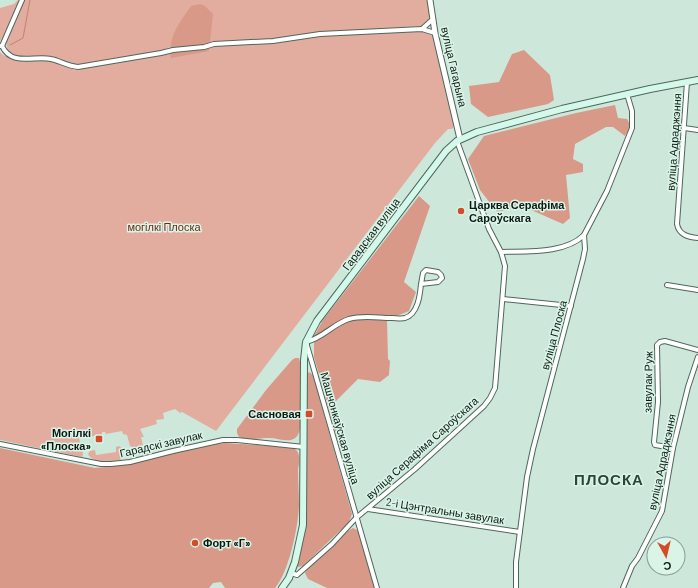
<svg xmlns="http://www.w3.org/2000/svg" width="698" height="588" font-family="Barlow,sans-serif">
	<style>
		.green { fill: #e2ad9f }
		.forest { fill: #d89988 }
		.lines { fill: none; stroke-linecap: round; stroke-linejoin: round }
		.stream { stroke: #c08272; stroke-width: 1 }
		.minor-casing { stroke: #4f665b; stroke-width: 6 }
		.tertiary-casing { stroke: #4f665b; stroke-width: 7 }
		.secondary-casing { stroke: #4f665b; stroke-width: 8 }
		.minor { stroke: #fff; stroke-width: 4 }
		.tertiary { stroke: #fff; stroke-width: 5 }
		.secondary { stroke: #d4f9ea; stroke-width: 6 }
		.poi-dot { fill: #d54b27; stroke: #daf5e8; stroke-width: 1.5 }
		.labels { text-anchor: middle; stroke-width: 3; stroke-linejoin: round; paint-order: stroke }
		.street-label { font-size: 11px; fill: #0e1813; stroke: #daf5e8 }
		.poi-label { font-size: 11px; font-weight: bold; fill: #0e1813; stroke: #daf5e8; text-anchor: start }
		.park-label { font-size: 11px; fill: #712612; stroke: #daf5e8 }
		.district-label { font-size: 15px; font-weight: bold; letter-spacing: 1px; fill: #2d4439; stroke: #daf5e8 }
	</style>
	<rect width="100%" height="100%" fill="#cde8db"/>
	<!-- green -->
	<g class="green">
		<path d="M 18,0 L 20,0 L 6,33 L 0,41 L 0,8 L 14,4 Z"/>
		<path d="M 24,0 L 427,0 C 429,12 433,17 423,26 L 319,32 L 272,40 L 227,41 L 170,47 L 157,52 L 78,66 L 67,63 L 52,57 L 27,57 L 14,55 L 8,51 L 6,43 Z"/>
		<path d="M 421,31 L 429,33 L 433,36 L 454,124 L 453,128 L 451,129 L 448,129 L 435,143 L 216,431 L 182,412 L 180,413 L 175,409 L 163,413 L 164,419 L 156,420 L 157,424 L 140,429 L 144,437 L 141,437 L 143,445 L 134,448 L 130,446 L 127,435 L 123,434 L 122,431 L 106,434 L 105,432 L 102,432 L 102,435 L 79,438 L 83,454 L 82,457 L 0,440 L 0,52 L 3,55 L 17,59 L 26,61 L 51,60 L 76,70 L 210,47 L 249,44 L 318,36 Z"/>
		<path d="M 119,446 C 123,448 124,456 122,459 C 114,463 93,464 88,454 L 90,451 L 95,450 L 96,455 L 116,452 L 116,447 Z"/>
	</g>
	<!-- forest -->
	<g class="forest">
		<path d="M 200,4 L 205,6 L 213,14 L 209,51 L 171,58 C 168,36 179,24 191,6 Z"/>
		<path d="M 524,50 L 550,75 L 554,100 L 548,104 L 488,117 L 471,104 L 469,86 L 499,82 L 512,54 Z"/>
		<path d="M 615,105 L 618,118 L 627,119 L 631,126 L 625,136 L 613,127 L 606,127 L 575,144 L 573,159 L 583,164 L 583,172 L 566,175 L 570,218 L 563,224 L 522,206 L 497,212 L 480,190 L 468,159 L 484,136 L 576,113 Z"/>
		<path d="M 419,196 L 430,206 L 404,282 L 416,292 L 409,311 L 387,320 L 388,359 L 390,361 L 389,375 L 380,382 L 358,379 L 334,403 L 342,454 L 314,357 L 314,336 L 323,320 Z"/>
		<path d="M 295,358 L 299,358 L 300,362 L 300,429 C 296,448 279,437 268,438 C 258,438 249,441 239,437 L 237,433 L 237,429 L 266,390 L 292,360 Z"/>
		<path d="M 309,372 L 313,375 L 352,514 L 349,522 L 303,566 L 298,567 L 297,563 L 305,526 L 306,425 C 309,414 307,408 306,397 C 306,390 306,382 306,375 Z"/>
		<path d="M 225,443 L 291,447 C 301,450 300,460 298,469 C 298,481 299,494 299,506 C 298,527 289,572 275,588 L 225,588 L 221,582 L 213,583 L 209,588 L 0,588 L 0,448 L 95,468 L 116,466 L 208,445 Z"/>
		<path d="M 353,528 L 357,530 L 359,532 L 375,588 L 327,588 L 308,579 L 305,573 L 307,569 L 348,531 Z"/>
	</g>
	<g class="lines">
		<!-- stream -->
		<path class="stream" d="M 10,45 L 23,38 L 30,0"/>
		<defs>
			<g id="minor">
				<path d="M 422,29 L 433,19"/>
				<path d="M 0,46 L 2,46 C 12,67 35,55 51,59 C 60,61 68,66 78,67 L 161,53 L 173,50 L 204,47 L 214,44 L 273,41 L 320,34 L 422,29 L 435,33"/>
				<path d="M 2,46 L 22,0"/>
				<path d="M 687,82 L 677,224 C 679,235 688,237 698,238"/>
				<path d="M 684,128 L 698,130"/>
				<path d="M 501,252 C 527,251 565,254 584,235"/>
				<path d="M 667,285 L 698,290"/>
				<path d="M 503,299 L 571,306"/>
				<path d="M 0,444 L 101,464 L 111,464 L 130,462 L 173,451 L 223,440 L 237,440 L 304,447"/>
				<path d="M 673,448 L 655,445 L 654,442 L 658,402 L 657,345 L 660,342 L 665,341 L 698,350"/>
				<path d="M 368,509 L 520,532"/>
				<path d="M 291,573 L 297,575 L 332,544 L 356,518 L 415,469 L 484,406 L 490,398 L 495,388 L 505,266 L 501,252 L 489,229 L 457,141"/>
				<path d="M 377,588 L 306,342 C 323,338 333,324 349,319 C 363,315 378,318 392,318 C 396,318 401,319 405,318 C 418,314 420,295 421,284 L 438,282 L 442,278 L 441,275 L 438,272 L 426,270 L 423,273 L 421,284"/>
				<path d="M 516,588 L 516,562 L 527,477 L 533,449 L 583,259 L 585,249 L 584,235 L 607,191 L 632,128 L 632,111 L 627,94"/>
				<path d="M 623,588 L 632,566 L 638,558 L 662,511 L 673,448 L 688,387 L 698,357"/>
			</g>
			<path id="tertiary" d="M 430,0 L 435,33 L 460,139"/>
			<path id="secondary" d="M 282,588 L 289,578 L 295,562 L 303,525 L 304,360 L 306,342 L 317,321 L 446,151 L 457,141 L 477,132 L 562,109 L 650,89 L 698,80"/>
		</defs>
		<!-- minor casing -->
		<use href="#minor" class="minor-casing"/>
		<!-- tertiary casing -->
		<use href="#tertiary" class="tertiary-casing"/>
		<!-- secondary casing -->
		<use href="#secondary" class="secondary-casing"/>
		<!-- minor -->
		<use href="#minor" class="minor"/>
		<!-- tertiary -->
		<use href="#tertiary" class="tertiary"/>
		<!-- secondary -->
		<use href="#secondary" class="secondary"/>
	</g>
	<!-- markers -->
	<g class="poi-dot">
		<circle cx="461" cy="211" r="4"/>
		<rect x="305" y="410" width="8" height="8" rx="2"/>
		<rect x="95" y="435" width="8" height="8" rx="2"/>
		<circle cx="195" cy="543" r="4"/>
	</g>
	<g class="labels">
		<!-- street labels -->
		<g class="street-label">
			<text transform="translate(454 67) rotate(77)" y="4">вуліца Гагарына</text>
			<text transform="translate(674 142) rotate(-86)" y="4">вуліца Адраджэння</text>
			<text transform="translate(371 234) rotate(-53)" y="4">Гарадская вуліца</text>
			<text transform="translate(554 335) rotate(-75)" y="4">вуліца Плоска</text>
			<text transform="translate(648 382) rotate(-89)" y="4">завулак Руж</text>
			<text transform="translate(340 428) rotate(74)" y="4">Машчонкаўская вуліца</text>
			<text transform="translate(161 444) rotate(-13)" y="4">Гарадскі завулак</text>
			<text transform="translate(422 448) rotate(-42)" y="4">вуліца Серафіма Сароўскага</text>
			<text transform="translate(662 462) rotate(-78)" y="4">вуліца Адраджэння</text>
			<text transform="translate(445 511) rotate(9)" y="4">2-і Цэнтральны завулак</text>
		</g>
		<!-- poi labels -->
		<g class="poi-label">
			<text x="469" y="209">Царква Серафіма<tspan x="469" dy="13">Сароўскага</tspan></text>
			<text x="301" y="418" text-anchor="end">Сасновая</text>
			<text x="91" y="437" text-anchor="end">Могілкі<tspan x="91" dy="13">«Плоска»</tspan></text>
			<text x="203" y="547">Форт «Г»</text>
		</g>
		<!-- park labels -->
		<g class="park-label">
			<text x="164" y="231">могілкі Плоска</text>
		</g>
		<!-- district labels -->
		<g class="district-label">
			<text x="609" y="485">ПЛОСКА</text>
		</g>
	</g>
	<!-- north arrow -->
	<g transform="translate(666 556) rotate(172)"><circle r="19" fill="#daf5e8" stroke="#889d93"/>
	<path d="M0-3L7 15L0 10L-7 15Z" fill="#d54b27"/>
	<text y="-6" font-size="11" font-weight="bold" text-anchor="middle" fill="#0e1813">С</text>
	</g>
</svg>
